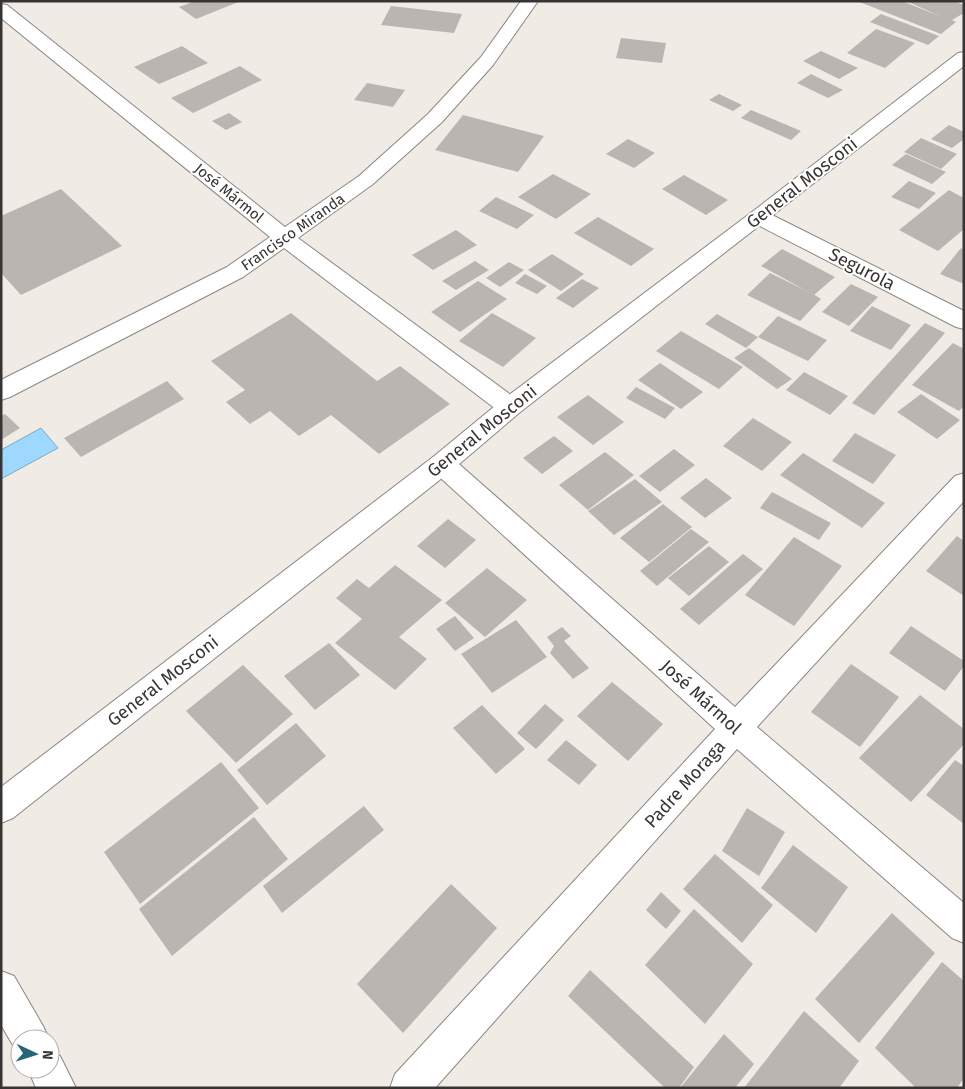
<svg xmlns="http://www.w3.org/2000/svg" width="965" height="1089" font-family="'Fira Sans',sans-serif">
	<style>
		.water { fill: #9fd8fe; stroke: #80a7c1 }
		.building { fill: #bbb5b1 }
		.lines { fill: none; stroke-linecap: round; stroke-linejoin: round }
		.minor-casing { stroke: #8b8682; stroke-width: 2 }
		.tertiary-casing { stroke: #8b8682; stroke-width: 2 }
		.primary-casing { stroke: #8b8682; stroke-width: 2 }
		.minor { fill: #fff; fill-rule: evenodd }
		.tertiary { fill: #fff; fill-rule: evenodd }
		.primary { fill: #fff; fill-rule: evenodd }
		.labels { text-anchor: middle; stroke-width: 4; stroke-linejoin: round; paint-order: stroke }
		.far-street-label { font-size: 15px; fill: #373533; stroke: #fff }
		.street-label { font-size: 18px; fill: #373533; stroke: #fff }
	</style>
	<rect width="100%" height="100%" fill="#f1ebe6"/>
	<!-- water -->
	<path class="water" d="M 41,428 L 58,448 L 1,479 L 1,450 Z"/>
	<!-- building -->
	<g class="building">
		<path d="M 195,1 L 241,1 L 196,19 L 179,7 Z"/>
		<path d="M 857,1 L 902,1 L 942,17 L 906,1 L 954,1 L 964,5 L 964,13 L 952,20 L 956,22 L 941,34 Z"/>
		<path d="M 391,6 L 462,14 L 454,33 L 381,25 Z"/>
		<path d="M 881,14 L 939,36 L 928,45 L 870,22 Z"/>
		<path d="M 876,29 L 915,43 L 885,68 L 847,53 Z"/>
		<path d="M 621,38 L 666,43 L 662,63 L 616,58 Z"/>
		<path d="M 182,46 L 208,63 L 159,84 L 134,67 Z"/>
		<path d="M 821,51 L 858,68 L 839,79 L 803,61 Z"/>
		<path d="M 240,66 L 262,80 L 193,113 L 171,98 Z"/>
		<path d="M 811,74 L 843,90 L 828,98 L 797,83 Z"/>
		<path d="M 367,83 L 405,90 L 393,107 L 354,100 Z"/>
		<path d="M 719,94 L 742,105 L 733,111 L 709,100 Z"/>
		<path d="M 751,110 L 801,131 L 791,140 L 741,118 Z"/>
		<path d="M 229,113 L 242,122 L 226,130 L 212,121 Z"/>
		<path d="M 463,115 L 544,136 L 518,172 L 435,150 Z"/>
		<path d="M 949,125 L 964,132 L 964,139 L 952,148 L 931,139 Z"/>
		<path d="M 921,138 L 957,154 L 941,169 L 904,152 Z"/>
		<path d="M 628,139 L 655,153 L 634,168 L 606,154 Z"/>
		<path d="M 906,154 L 946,172 L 932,184 L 892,165 Z"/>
		<path d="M 553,174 L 591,194 L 556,219 L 518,197 Z"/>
		<path d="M 684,175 L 728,200 L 706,215 L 662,189 Z"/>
		<path d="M 909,181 L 936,193 L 919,209 L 891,197 Z"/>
		<path d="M 61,189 L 122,246 L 21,295 L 1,273 L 1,216 Z"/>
		<path d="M 949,190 L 964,198 L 964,229 L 938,251 L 899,230 Z"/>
		<path d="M 496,197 L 534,215 L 517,229 L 479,211 Z"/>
		<path d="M 598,217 L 654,249 L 631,266 L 574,233 Z"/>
		<path d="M 456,230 L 477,245 L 433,270 L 412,255 Z"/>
		<path d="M 961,248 L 964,250 L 964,284 L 940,274 Z"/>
		<path d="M 782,249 L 835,277 L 814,295 L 761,266 Z"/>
		<path d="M 552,254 L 584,274 L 561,291 L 528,270 Z"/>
		<path d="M 475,261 L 489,270 L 456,290 L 442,281 Z"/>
		<path d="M 509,262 L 524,270 L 500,287 L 486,278 Z"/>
		<path d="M 770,273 L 813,294 L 821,299 L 800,321 L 747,295 Z"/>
		<path d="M 525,274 L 547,286 L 537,294 L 515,283 Z"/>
		<path d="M 582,279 L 599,288 L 573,308 L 556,298 Z"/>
		<path d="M 478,281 L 507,299 L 460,332 L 431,312 Z"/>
		<path d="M 851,284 L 878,297 L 849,326 L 822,312 Z"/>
		<path d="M 872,306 L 911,325 L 891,350 L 850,331 Z"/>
		<path d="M 291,313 L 377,381 L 400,366 L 450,404 L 379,454 L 331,415 L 299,436 L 270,411 L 250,424 L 226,402 L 245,390 L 211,361 Z"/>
		<path d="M 492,313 L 536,338 L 503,367 L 459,341 Z"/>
		<path d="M 717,314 L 758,337 L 746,348 L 705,324 Z"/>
		<path d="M 778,316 L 827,340 L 808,361 L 758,337 Z"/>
		<path d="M 925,323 L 945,333 L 874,415 L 852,403 Z"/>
		<path d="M 681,331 L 743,367 L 719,389 L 656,351 Z"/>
		<path d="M 953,343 L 964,349 L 964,406 L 959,411 L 912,385 Z"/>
		<path d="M 749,348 L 792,379 L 777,389 L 734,358 Z"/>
		<path d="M 660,363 L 703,392 L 681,409 L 638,380 Z"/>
		<path d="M 804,372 L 848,396 L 830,415 L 786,390 Z"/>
		<path d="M 167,381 L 184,399 L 81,457 L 64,438 Z"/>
		<path d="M 636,387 L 675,408 L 665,419 L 626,398 Z"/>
		<path d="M 921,394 L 960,420 L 937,439 L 897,412 Z"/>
		<path d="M 588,395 L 624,422 L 593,445 L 557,417 Z"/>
		<path d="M 5,414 L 20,428 L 1,440 L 1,416 Z"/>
		<path d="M 753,418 L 792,442 L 762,471 L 723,446 Z"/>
		<path d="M 855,433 L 896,455 L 873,484 L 832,461 Z"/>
		<path d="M 554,436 L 573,451 L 542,474 L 523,458 Z"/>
		<path d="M 674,449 L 695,465 L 660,492 L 639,476 Z"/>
		<path d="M 605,452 L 634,475 L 588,510 L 559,485 Z"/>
		<path d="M 803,453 L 885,503 L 862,528 L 780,475 Z"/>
		<path d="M 706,478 L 732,498 L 705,518 L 680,498 Z"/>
		<path d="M 635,479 L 662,502 L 614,535 L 588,511 Z"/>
		<path d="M 772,492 L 831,523 L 819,540 L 760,508 Z"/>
		<path d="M 663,504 L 692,527 L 649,562 L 620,538 Z"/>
		<path d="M 448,519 L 476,540 L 445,568 L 417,546 Z"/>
		<path d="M 691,529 L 709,542 L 657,586 L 640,571 Z"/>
		<path d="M 957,536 L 964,541 L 964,596 L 926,571 Z"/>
		<path d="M 794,537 L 842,566 L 794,626 L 745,595 Z"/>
		<path d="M 709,546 L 729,562 L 689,596 L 668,578 Z"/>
		<path d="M 743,554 L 763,569 L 699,625 L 680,609 Z"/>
		<path d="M 395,565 L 442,600 L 399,637 L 427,659 L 395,690 L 335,643 L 362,619 L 336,598 L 357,579 L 369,588 Z"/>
		<path d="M 487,568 L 527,600 L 485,637 L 445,603 Z"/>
		<path d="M 455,616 L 474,638 L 455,651 L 436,629 Z"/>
		<path d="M 516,620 L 547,657 L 492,693 L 461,654 Z"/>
		<path d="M 911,626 L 964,661 L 964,666 L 945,691 L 889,653 Z"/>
		<path d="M 562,627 L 571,636 L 564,641 L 589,668 L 573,679 L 550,653 L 554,646 L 547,637 Z"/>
		<path d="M 329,643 L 360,675 L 315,710 L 284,676 Z"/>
		<path d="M 851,664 L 899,697 L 860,747 L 811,712 Z"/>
		<path d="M 243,665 L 293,714 L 236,763 L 186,711 Z"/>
		<path d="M 612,682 L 663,724 L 628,761 L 577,716 Z"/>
		<path d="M 920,695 L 964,729 L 964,744 L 911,802 L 859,758 Z"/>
		<path d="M 545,704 L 564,720 L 536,749 L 517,733 Z"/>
		<path d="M 482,705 L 525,749 L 496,774 L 453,728 Z"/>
		<path d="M 296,723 L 326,756 L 267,805 L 237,770 Z"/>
		<path d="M 566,740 L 597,765 L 579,785 L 547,760 Z"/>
		<path d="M 955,760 L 964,766 L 964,824 L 926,795 Z"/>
		<path d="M 221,762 L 259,808 L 140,904 L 104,852 Z"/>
		<path d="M 364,806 L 384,830 L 282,913 L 263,886 Z"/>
		<path d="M 747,808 L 785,832 L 759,876 L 722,851 Z"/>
		<path d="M 254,817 L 288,859 L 172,956 L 139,909 Z"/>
		<path d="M 793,845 L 848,887 L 816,933 L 761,888 Z"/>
		<path d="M 715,854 L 773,905 L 742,943 L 683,889 Z"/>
		<path d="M 451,884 L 497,928 L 403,1033 L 357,984 Z"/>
		<path d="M 661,892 L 681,911 L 666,929 L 646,910 Z"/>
		<path d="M 694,909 L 753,964 L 705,1024 L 645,965 Z"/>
		<path d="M 892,913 L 935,953 L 859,1043 L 815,999 Z"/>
		<path d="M 942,962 L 964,981 L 964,1078 L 957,1088 L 916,1088 L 875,1048 Z"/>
		<path d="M 590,970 L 694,1067 L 679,1088 L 665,1088 L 568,996 Z"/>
		<path d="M 804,1011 L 859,1061 L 839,1088 L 744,1088 Z"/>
		<path d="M 724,1034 L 754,1064 L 735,1088 L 680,1088 Z"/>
	</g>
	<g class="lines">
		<defs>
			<g id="minor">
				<path d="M 521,1 L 538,1 L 493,65 L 442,122 L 373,184 L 298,238 L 519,401 L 522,407 L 519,413 L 510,416 L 501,413 L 284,248 L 243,277 L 10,397 L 1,400 L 1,380 L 227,267 L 270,237 L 1,18 L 1,4 L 7,5 L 285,227 L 359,176 L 428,114 L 481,57 Z"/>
				<path d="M 759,210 L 766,212 L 964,311 L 964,329 L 956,327 L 752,222 L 748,217 L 752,212 Z"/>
				<path d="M 442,454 L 451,457 L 735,707 L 955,476 L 964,473 L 964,501 L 757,727 L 964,903 L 964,943 L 952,938 L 737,749 L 435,1088 L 390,1088 L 395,1074 L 715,729 L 433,471 L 429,464 L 433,457 Z"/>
			</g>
			<path id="tertiary" d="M 964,52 L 964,66 L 519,413 L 451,471 L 13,818 L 1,823 L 1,787 L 433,457 L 501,401 L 752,212 L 958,53 Z"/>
			<g id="primary">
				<path d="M 1,971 L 14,976 L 43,1026 L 49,1039 L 20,1039 L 20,1053 L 17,1052 L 1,1025 Z"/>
				<path d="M 50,1051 L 60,1056 L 76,1088 L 36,1088 L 28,1069 L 50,1069 Z"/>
			</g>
		</defs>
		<!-- minor casing -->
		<use href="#minor" class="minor-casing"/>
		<!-- tertiary casing -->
		<use href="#tertiary" class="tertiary-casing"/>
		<!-- primary casing -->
		<use href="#primary" class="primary-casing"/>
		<!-- minor -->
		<use href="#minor" class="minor"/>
		<!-- tertiary -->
		<use href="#tertiary" class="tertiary"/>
		<!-- primary -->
		<use href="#primary" class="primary"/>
	</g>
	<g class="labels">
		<!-- far-street labels -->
		<g class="far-street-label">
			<text transform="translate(229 193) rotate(39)" y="5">José Mármol</text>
			<text transform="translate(293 232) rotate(-35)" y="5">Francisco Miranda</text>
		</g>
		<!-- street labels -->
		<g class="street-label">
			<text transform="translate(802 183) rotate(-38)" y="6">General Mosconi</text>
			<text transform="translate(862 269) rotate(27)" y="6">Segurola</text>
			<text transform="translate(482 431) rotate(-39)" y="6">General Mosconi</text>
			<text transform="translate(163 681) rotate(-38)" y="6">General Mosconi</text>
			<text transform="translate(701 697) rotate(42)" y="6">José Mármol</text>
			<text transform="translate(685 784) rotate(-48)" y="6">Padre Moraga</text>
		</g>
	</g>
	<!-- border -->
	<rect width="965" height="1089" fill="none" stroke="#373533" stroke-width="5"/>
	<!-- north arrow -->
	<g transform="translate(35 1054) rotate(94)"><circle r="24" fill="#ffffff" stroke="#afaead"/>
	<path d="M0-4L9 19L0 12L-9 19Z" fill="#26647a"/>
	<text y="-8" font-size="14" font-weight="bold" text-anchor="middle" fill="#373533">N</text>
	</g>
</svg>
